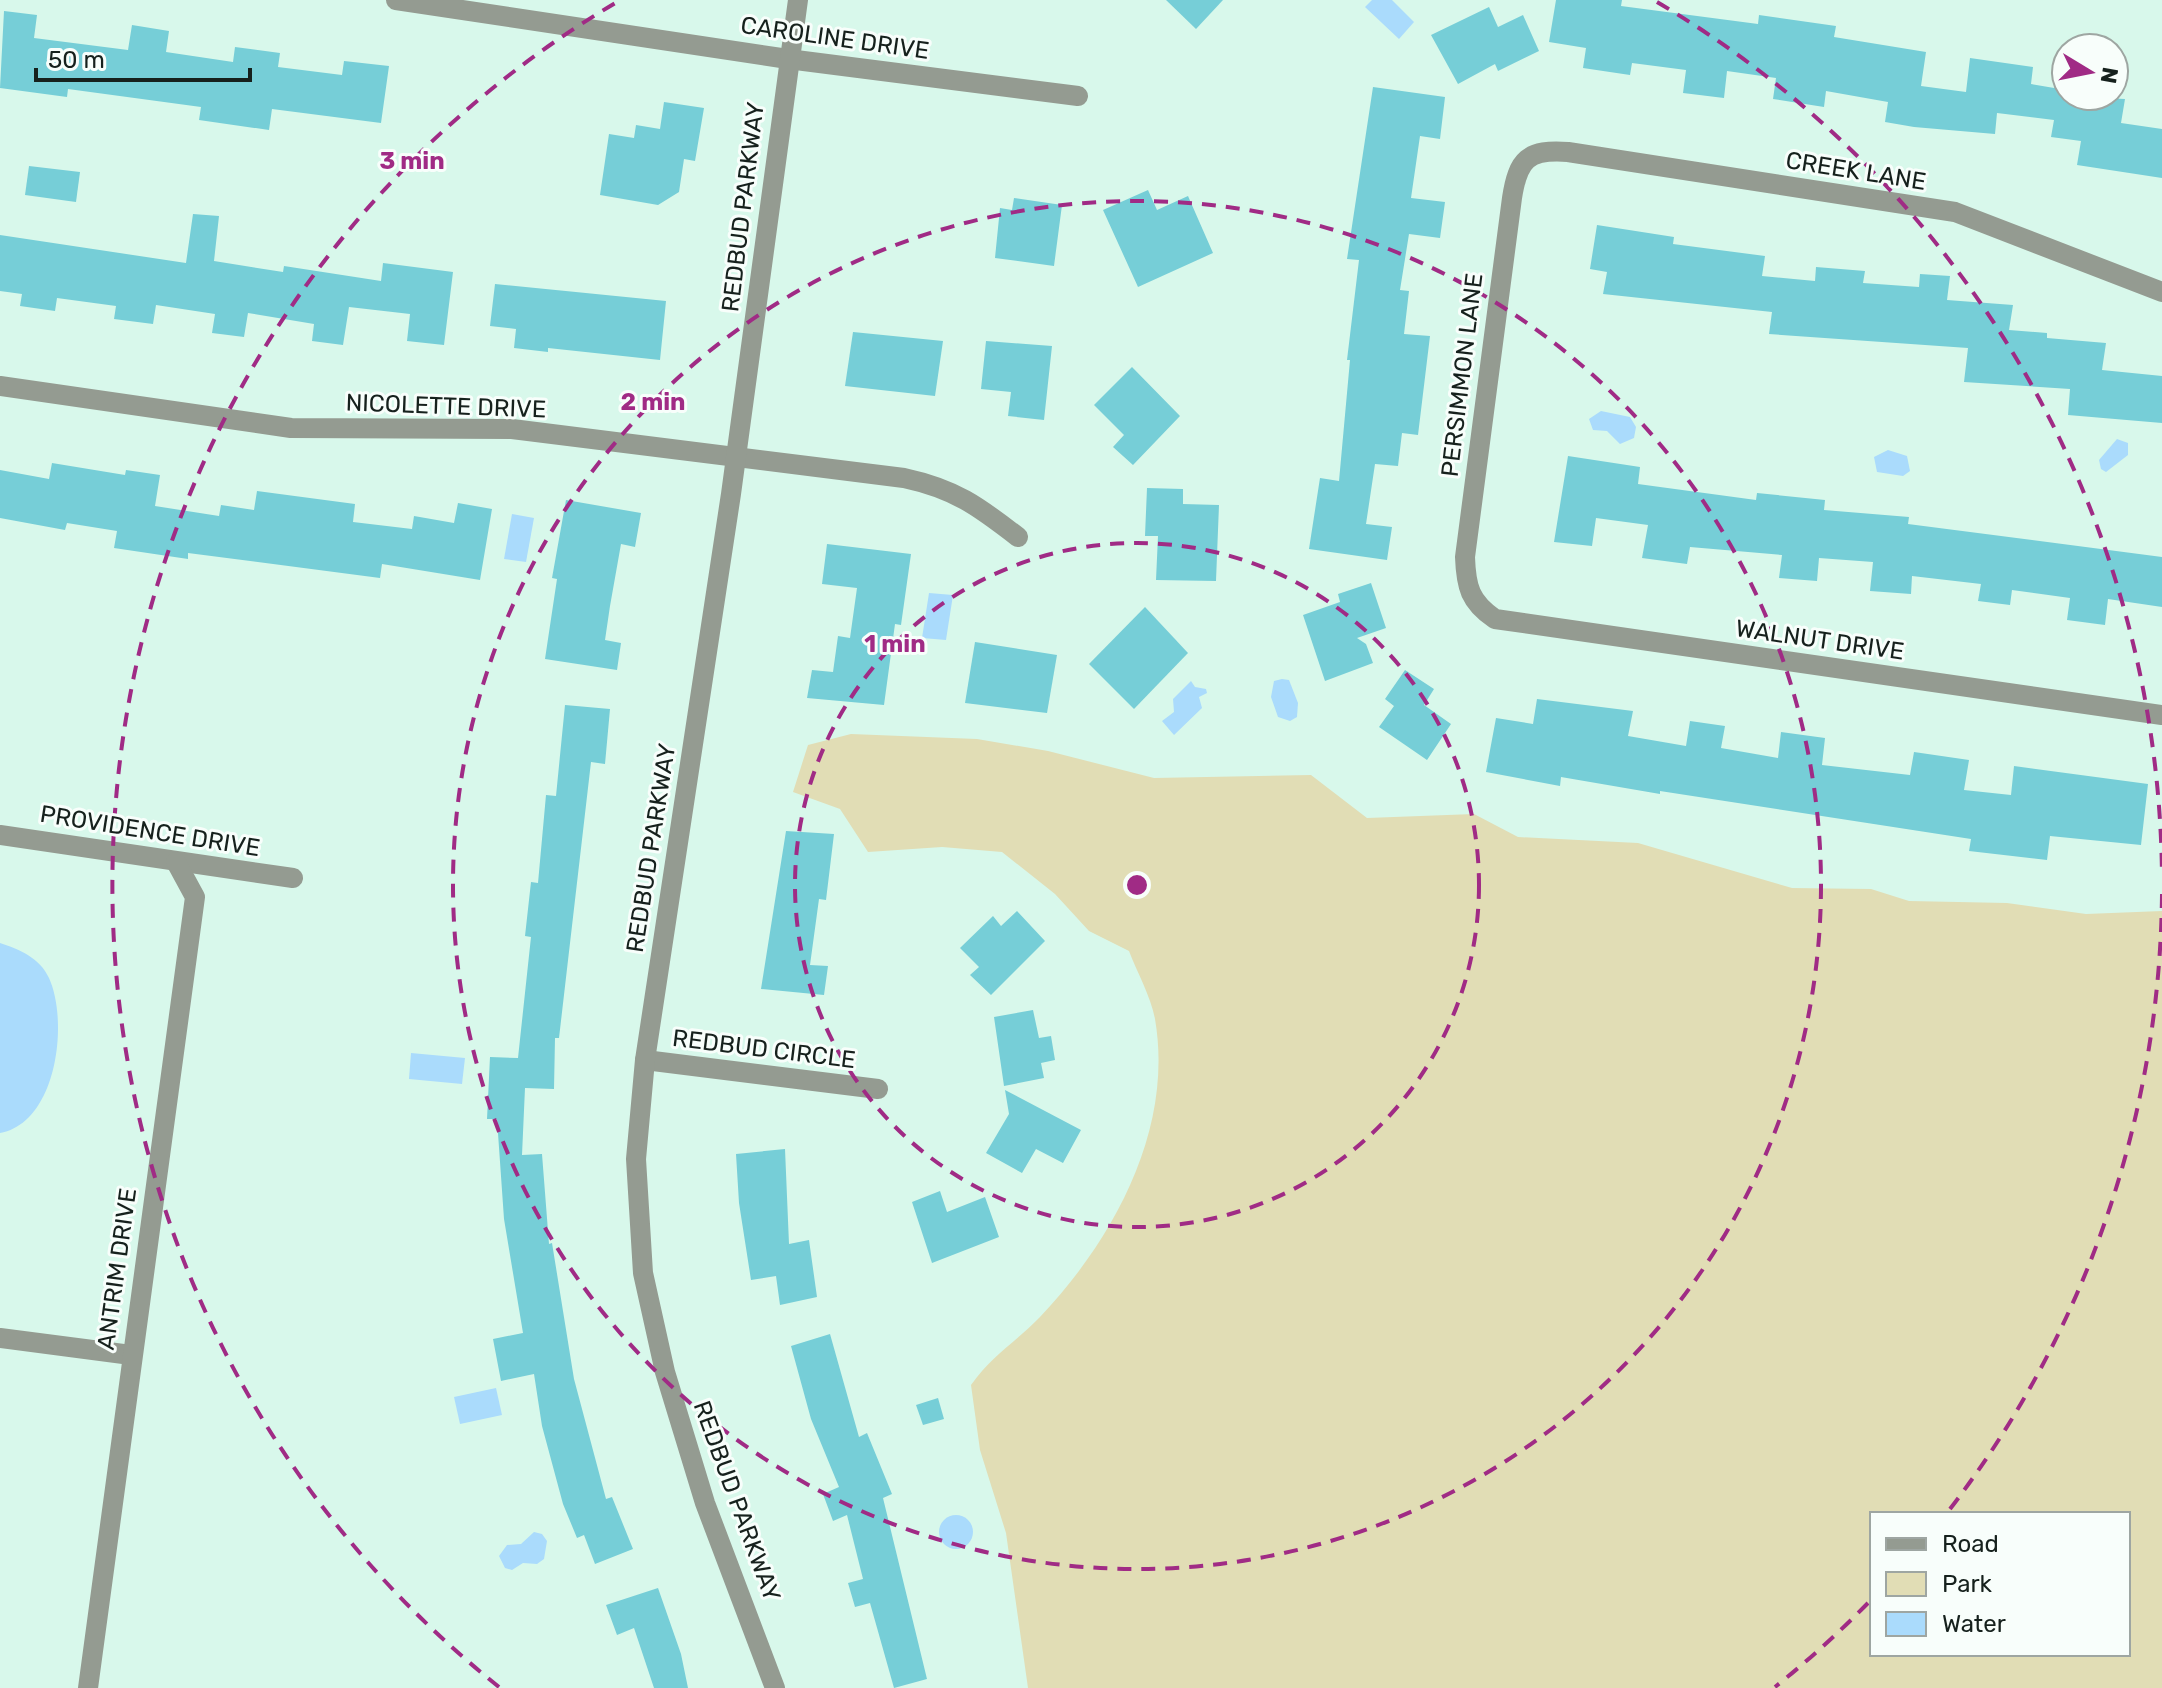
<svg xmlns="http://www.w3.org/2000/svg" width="2162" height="1688" font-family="Rubik,sans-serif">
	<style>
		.green { fill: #e1ddb5; fill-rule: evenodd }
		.water { fill: #aadbfc }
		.building { fill: #76ced7 }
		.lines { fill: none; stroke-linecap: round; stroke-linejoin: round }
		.minor { stroke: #949b91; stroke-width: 20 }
		.ring { fill: none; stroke: #a02b85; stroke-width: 4; stroke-dasharray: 14 10 }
		.labels { text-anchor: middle; stroke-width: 6; stroke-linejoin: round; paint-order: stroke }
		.street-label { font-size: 24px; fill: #16211d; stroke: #f8fefb }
		.centre { fill: #a02b85; stroke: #f8fefb; stroke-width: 4 }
		.ring-label { font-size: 24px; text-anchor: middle; font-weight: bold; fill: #a02b85; stroke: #f8fefb; stroke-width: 6; stroke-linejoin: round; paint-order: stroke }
	</style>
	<rect width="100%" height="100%" fill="#d8f8eb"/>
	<!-- green -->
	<path class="green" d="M 851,734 L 977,739 L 1048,751 L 1154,778 L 1311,775 L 1367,818 L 1474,814 L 1518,837 L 1638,843 L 1792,888 L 1871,889 L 1909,901 L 2007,903 L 2086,914 L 2162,911 L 2162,1688 L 1028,1688 L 1006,1533 L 980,1450 L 971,1385 C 993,1354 1016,1342 1040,1317 C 1114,1239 1174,1129 1155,1019 C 1151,997 1137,972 1129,951 L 1089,931 L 1055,894 L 1002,852 L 942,847 L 868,852 L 840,809 L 793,792 L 808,745 ZM 1872,1514 L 2128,1514 L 2128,1654 L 1872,1654 Z"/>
	<!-- water -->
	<g class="water">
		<path d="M 1372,0 L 1392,0 L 1414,22 L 1399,39 L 1365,7 Z"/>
		<path d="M 1601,411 L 1630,417 L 1636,427 L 1634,438 L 1620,444 L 1607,431 L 1593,430 L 1589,419 Z"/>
		<path d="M 2117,439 L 2128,443 L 2128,455 L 2106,472 L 2101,469 L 2099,460 Z"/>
		<path d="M 1888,450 L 1907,456 L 1910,471 L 1903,476 L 1877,472 L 1874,457 Z"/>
		<path d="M 512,514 L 534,518 L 526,562 L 504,559 Z"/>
		<path d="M 929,593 L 953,595 L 946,640 L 922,638 Z"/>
		<path d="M 1282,679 L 1289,680 L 1298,703 L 1297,717 L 1290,721 L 1278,717 L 1271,697 L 1274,681 Z"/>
		<path d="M 1191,681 L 1195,687 L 1206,689 L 1207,693 L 1199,697 L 1202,708 L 1174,735 L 1162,721 L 1174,712 L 1173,699 Z"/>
		<path d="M 0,943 C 19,949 40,958 49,978 C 69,1022 57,1123 0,1133 Z"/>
		<path d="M 411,1053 L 465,1058 L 462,1084 L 409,1079 Z"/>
		<path d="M 496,1388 L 502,1415 L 460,1424 L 454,1397 Z"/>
		<circle cx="956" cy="1532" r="17"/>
		<path d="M 534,1532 L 542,1534 L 547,1541 L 544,1559 L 537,1564 L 523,1563 L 512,1570 L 505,1568 L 499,1556 L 507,1545 L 521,1544 Z"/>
	</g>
	<!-- building -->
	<g class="building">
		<path d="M 1166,0 L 1223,0 L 1196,29 Z"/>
		<path d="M 1556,0 L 1622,0 L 1621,6 L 1758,24 L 1759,15 L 1836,26 L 1834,37 L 1926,52 L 1921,86 L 1966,92 L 1970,58 L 2033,67 L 2031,84 L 2066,90 L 2066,96 L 2125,99 L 2121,123 L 2162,129 L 2162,178 L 2077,165 L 2081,141 L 2051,137 L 2054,120 L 1997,113 L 1995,134 L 1914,127 L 1885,122 L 1888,102 L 1826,91 L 1824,107 L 1773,99 L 1776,78 L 1727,71 L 1724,98 L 1683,93 L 1686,70 L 1632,63 L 1630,75 L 1583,68 L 1586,48 L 1549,42 Z"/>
		<path d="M 1489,7 L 1498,27 L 1523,15 L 1539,51 L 1498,71 L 1495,64 L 1458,84 L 1431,35 Z"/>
		<path d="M 4,11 L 37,15 L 34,38 L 128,50 L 132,25 L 169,31 L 166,52 L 233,62 L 235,47 L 280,53 L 278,67 L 342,75 L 344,61 L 389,66 L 381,123 L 272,109 L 269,130 L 199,120 L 201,107 L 68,89 L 67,97 L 0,88 Z"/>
		<path d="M 1373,87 L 1445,97 L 1440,139 L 1420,136 L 1411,198 L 1445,202 L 1440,238 L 1409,234 L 1400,290 L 1409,291 L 1404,334 L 1430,336 L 1418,435 L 1402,433 L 1398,466 L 1375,464 L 1366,524 L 1392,527 L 1387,560 L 1309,549 L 1320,478 L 1339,481 L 1350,360 L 1347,360 L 1359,260 L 1347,259 Z"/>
		<path d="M 664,102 L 704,108 L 695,161 L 684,159 L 679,192 L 658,205 L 600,195 L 609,134 L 634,138 L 636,125 L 660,129 Z"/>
		<path d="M 29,166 L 80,172 L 76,202 L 25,195 Z"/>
		<path d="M 1148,190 L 1157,210 L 1188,196 L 1213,253 L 1138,287 L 1103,210 Z"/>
		<path d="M 1014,198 L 1062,205 L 1054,266 L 995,258 L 1000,208 L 1012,210 Z"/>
		<path d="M 193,214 L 219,216 L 214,261 L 283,272 L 284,266 L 381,281 L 383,263 L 453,272 L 444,345 L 407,341 L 410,314 L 349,307 L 343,345 L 312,341 L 314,324 L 248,313 L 244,337 L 212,333 L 215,314 L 156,305 L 153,324 L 114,319 L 116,306 L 57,298 L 55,311 L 20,306 L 22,294 L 0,291 L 0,235 L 186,263 Z"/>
		<path d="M 1597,225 L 1674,237 L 1673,244 L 1765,256 L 1762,276 L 1815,281 L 1816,267 L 1865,271 L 1863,283 L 1919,287 L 1920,274 L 1950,276 L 1947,300 L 2013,305 L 2009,330 L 2047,333 L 2047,338 L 2106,343 L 2102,370 L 2162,376 L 2162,423 L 2068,415 L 2070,389 L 1964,382 L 1968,348 L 1769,334 L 1772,312 L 1603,294 L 1607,272 L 1590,269 Z"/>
		<path d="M 495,284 L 666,301 L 660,360 L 548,348 L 548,352 L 514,348 L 516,329 L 490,326 Z"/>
		<path d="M 853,332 L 943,341 L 935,396 L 845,386 Z"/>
		<path d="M 986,341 L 1052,346 L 1044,420 L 1008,416 L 1011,392 L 981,389 Z"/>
		<path d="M 1132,367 L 1180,416 L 1133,465 L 1113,447 L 1124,435 L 1094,405 Z"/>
		<path d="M 1568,456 L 1640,467 L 1638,484 L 1756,500 L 1757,493 L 1825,500 L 1824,510 L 1909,517 L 1908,524 L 2162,557 L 2162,607 L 2108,599 L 2105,625 L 2067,620 L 2070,598 L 2012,590 L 2010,605 L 1978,601 L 1981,584 L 1912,576 L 1911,594 L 1870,591 L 1873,562 L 1819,558 L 1817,581 L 1779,578 L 1782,555 L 1690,547 L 1687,564 L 1642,558 L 1648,525 L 1596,518 L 1592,546 L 1554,542 Z"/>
		<path d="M 52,463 L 125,475 L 126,470 L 160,475 L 155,506 L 219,516 L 221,505 L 254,510 L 257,491 L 355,504 L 353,522 L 412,529 L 414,516 L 454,523 L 458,503 L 492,509 L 480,580 L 382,564 L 380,578 L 188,553 L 188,559 L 114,548 L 117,531 L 67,523 L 65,530 L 0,518 L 0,470 L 49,479 Z"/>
		<path d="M 1147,488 L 1183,489 L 1183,504 L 1219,505 L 1216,581 L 1156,580 L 1158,536 L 1145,536 Z"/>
		<path d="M 566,500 L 641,513 L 635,547 L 621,544 L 610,606 L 605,640 L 621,643 L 617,670 L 545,659 L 557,579 L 552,578 Z"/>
		<path d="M 827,544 L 911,554 L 901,625 L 895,624 L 884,705 L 807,698 L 812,670 L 833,672 L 838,636 L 850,638 L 857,588 L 822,584 Z"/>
		<path d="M 1371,583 L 1386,628 L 1357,638 L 1366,644 L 1373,663 L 1325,681 L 1303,615 L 1340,602 L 1338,594 Z"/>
		<path d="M 1145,607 L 1188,653 L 1134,709 L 1089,664 Z"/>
		<path d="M 975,642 L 1057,655 L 1047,713 L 965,703 Z"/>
		<path d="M 1405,670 L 1434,689 L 1424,705 L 1451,724 L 1427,760 L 1379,727 L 1394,706 L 1385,699 Z"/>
		<path d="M 1537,699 L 1633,711 L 1628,736 L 1686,746 L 1690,721 L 1725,726 L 1721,748 L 1778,758 L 1781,732 L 1825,738 L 1822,765 L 1910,775 L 1914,752 L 1969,760 L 1964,790 L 2011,795 L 2014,766 L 2148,784 L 2141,845 L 2050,836 L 2047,860 L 1969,851 L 1971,839 L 1660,791 L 1660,794 L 1561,777 L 1560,786 L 1486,772 L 1496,718 L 1533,724 Z"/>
		<path d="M 565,705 L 610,709 L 605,764 L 591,762 L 559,1038 L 555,1038 L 554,1089 L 525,1088 L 522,1155 L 542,1154 L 549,1244 L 552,1243 L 574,1379 L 606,1499 L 612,1497 L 633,1549 L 595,1564 L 584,1535 L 577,1538 L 563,1504 L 542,1426 L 534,1374 L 501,1381 L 493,1339 L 523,1333 L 504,1219 L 497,1119 L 487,1119 L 490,1057 L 518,1058 L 531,937 L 525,936 L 531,882 L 538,883 L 546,795 L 556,796 Z"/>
		<path d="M 786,831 L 834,834 L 826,900 L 819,899 L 810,965 L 828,966 L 824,995 L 761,989 Z"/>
		<path d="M 1017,911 L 1045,941 L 991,995 L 970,975 L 979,967 L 960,948 L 993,916 L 1001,926 Z"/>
		<path d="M 1033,1010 L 1039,1038 L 1051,1036 L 1055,1060 L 1041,1063 L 1044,1078 L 1004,1086 L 994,1017 Z"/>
		<path d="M 1005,1090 L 1081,1130 L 1063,1163 L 1036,1149 L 1022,1173 L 986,1153 L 1009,1114 Z"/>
		<path d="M 785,1149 L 789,1244 L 809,1240 L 817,1297 L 780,1305 L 776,1276 L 751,1280 L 739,1203 L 736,1154 Z"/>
		<path d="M 940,1191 L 947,1212 L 985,1197 L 999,1237 L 932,1263 L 912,1202 Z"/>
		<path d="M 830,1334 L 859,1437 L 867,1433 L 892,1494 L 883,1498 L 927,1679 L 894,1688 L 870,1603 L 855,1607 L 848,1583 L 863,1579 L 847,1515 L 833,1521 L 823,1494 L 839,1487 L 811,1419 L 791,1346 Z"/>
		<path d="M 938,1398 L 944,1419 L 923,1425 L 916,1405 Z"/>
		<path d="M 658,1588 L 681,1654 L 688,1688 L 654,1688 L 634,1628 L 617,1635 L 606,1605 Z"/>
	</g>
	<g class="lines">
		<!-- minor -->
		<g class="minor">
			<path d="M 396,0 L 788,59 L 1078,96"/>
			<path d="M 2162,292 L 1955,212 L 1568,152 C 1528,149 1518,159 1512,198 L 1465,557 C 1466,587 1470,602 1495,619 L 2162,715"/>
			<path d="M 0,386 L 291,428 L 512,429 L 904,478 C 955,489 978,506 1018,537"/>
			<path d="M 0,835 L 293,878"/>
			<path d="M 645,1060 L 878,1089"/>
			<path d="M 0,1338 L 131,1355"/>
			<path d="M 88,1688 L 195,897 L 176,862"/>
			<path d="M 775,1688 L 705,1503 L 665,1372 L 643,1273 L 636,1159 L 645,1060 L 731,494 L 798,0"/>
		</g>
	</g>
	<!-- distance rings -->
	<g class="ring">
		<circle cx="1137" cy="885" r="342"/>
		<circle cx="1137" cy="885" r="684"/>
		<path d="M2162 894A1025 1025 0 0 1 1950 1509M1868 1603A1025 1025 0 0 1 1775 1687M499 1687A1025 1025 0 0 1 617 2M1657 2A1025 1025 0 0 1 2162 876"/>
	</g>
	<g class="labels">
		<!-- street labels -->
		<g class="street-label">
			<text transform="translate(835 38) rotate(8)" y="8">CAROLINE DRIVE</text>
			<text transform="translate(1856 171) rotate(9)" y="8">CREEK LANE</text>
			<text transform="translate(743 207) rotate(-83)" y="8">REDBUD PARKWAY</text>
			<text transform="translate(1462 375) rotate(-83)" y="8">PERSIMMON LANE</text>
			<text transform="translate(446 406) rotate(2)" y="8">NICOLETTE DRIVE</text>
			<text transform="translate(1820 640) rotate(8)" y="8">WALNUT DRIVE</text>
			<text transform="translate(150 831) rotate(9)" y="8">PROVIDENCE DRIVE</text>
			<text transform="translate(651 848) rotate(-81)" y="8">REDBUD PARKWAY</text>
			<text transform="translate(764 1049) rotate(7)" y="8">REDBUD CIRCLE</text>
			<text transform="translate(117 1269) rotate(-82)" y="8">ANTRIM DRIVE</text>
			<text transform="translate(737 1501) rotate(70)" y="8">REDBUD PARKWAY</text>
		</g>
	</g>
	<circle cx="1137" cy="885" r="12" class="centre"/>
	<g class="ring-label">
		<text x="412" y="169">3 min</text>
		<text x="653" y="410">2 min</text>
		<text x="895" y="652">1 min</text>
	</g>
	<!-- legend -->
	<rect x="1870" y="1512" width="260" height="144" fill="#f8fefb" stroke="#9ea6a2" stroke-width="2"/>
	<rect x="1886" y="1538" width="40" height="12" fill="#949b91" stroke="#9ea6a2" stroke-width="2"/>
	<text x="1942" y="1552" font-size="24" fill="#16211d">Road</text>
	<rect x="1886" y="1572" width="40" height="24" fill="#e1ddb5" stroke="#9ea6a2" stroke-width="2"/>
	<text x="1942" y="1592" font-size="24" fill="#16211d">Park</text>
	<rect x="1886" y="1612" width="40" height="24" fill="#aadbfc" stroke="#9ea6a2" stroke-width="2"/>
	<text x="1942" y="1632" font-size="24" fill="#16211d">Water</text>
	<!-- north arrow -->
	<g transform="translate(2090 72) rotate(100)"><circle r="38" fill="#f8fefb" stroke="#9ea6a2" stroke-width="2"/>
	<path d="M0-6L14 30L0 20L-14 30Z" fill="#a02b85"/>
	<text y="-12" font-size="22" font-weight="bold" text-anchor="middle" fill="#16211d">N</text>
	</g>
	<!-- scale -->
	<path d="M36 68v12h214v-12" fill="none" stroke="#16211d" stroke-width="4"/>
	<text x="48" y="68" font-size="24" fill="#16211d" stroke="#f8fefb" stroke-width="6" paint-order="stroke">50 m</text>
</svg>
